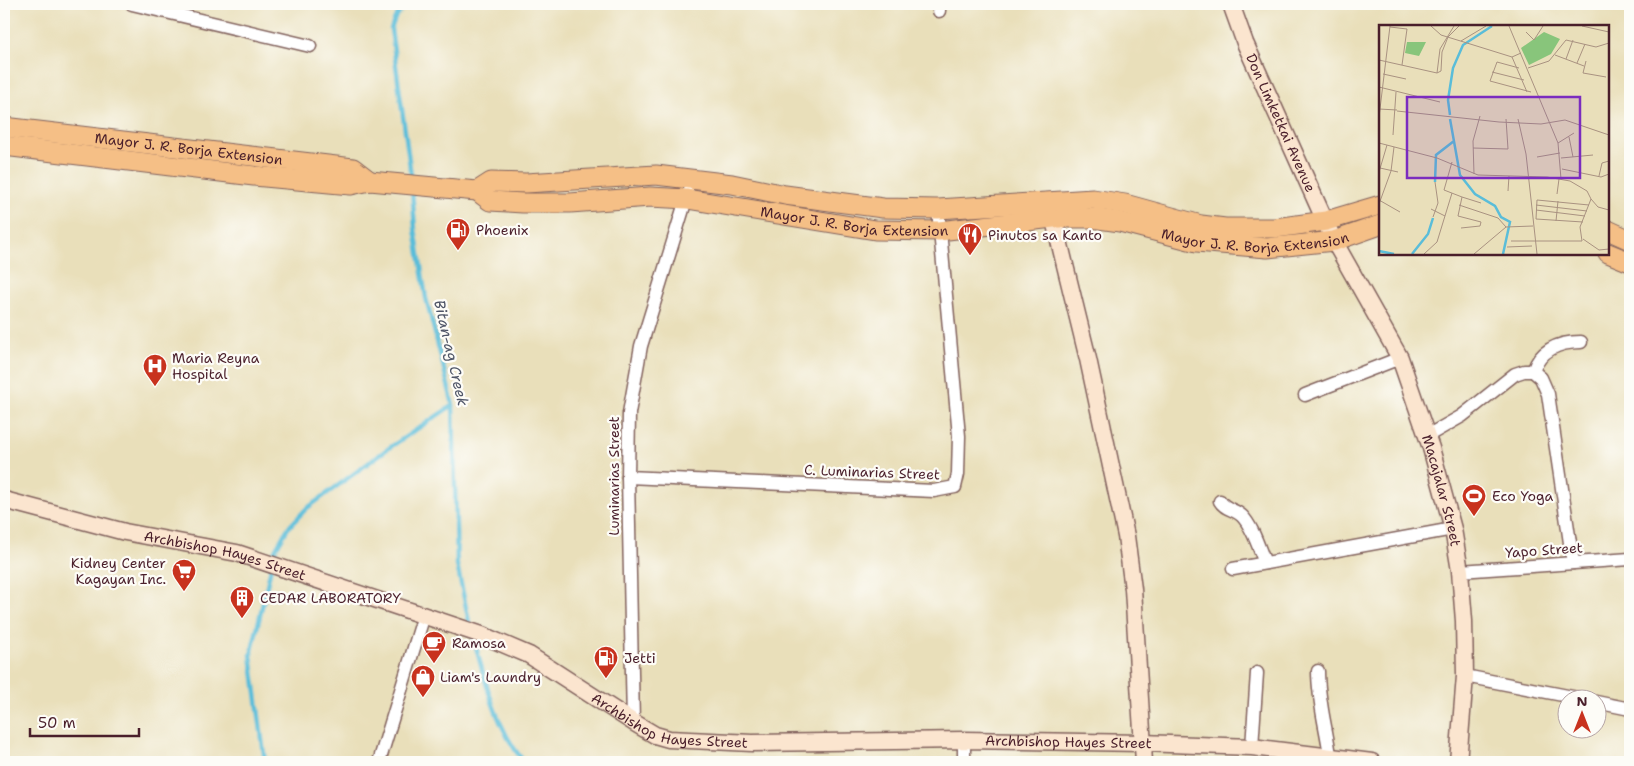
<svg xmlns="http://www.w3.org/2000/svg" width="1634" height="766" font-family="'Shantell Sans',sans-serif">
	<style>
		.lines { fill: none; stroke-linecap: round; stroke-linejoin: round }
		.stream { stroke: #5abdd9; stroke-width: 4.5 }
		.street-casing { stroke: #82625d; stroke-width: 15 }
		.secondary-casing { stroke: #82625d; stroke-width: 19 }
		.primary-casing { stroke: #82625d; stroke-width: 21 }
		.street { stroke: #fff; stroke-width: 12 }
		.secondary { stroke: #fbe5cf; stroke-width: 16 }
		.primary { stroke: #f5bf86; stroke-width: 19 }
		.labels { text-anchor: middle; stroke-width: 4.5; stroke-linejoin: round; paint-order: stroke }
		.street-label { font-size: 14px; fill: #4a1f2b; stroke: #fdfcf7 }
		.poi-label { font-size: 14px; fill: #4a1f2b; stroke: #fdfcf7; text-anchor: start }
		.water-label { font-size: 15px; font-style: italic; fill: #505668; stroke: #fdfcf7 }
		.inset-river { fill: none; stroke: #5abdd9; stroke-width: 2.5 }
		.inset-road { fill: none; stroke: #a99281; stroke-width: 1 }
		.view { fill: #7b2cbf; fill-opacity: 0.15; stroke: #7b2cbf; stroke-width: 2.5 }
		.inset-edge { fill: none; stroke: #4a1f2b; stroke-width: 2.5 }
	</style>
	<rect width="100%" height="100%" fill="#fdfcf7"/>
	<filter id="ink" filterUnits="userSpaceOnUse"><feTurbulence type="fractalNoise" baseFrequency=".02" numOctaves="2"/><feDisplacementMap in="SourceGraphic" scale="10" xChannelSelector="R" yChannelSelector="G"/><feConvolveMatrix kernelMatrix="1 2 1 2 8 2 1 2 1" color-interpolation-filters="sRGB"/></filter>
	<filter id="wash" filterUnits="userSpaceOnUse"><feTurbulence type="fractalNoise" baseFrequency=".0096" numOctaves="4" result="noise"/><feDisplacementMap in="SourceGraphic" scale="20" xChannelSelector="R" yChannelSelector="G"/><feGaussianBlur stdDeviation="1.12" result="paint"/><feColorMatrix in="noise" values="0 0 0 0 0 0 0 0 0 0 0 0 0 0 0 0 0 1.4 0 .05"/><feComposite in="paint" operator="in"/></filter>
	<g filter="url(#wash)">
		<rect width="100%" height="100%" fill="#e9dfba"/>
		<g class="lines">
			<!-- stream -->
			<g class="stream">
				<path d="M 406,4 L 395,18 L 391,29 L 412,182"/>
				<path d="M 412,189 L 415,229 L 426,298 L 453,405 L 457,565 L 470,626"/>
				<path d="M 473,636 C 485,680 495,726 524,762"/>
				<path d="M 265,762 L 251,655 L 275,550 L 288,528 L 306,509 L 386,450 L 453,405"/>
			</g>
		</g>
	</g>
	<g filter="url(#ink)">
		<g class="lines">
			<defs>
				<g id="street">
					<path d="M 132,4 L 310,46"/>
					<path d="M 939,11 L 939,4"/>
					<path d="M 1533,371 L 1541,378 L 1548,394 L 1573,563"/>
					<path d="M 1533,371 C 1541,349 1559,342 1581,342"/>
					<path d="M 1305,395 L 1400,358"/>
					<path d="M 1427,436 L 1462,416 L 1515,374 L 1524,371 L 1533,371"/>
					<path d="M 628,477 L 934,491 L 955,487 L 958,474 L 959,436 L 938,209"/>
					<path d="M 1220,501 C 1225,510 1235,509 1242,516 C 1253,527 1259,549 1265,563"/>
					<path d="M 1233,569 L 1453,529"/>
					<path d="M 1460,571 L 1630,559"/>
					<path d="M 1318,671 C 1318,700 1326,727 1330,755"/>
					<path d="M 1465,676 L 1578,698"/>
					<path d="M 1596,702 L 1630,709"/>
					<path d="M 633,722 L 628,477 L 629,413 L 641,346 L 688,193"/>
					<path d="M 1252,747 L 1257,673"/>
					<path d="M 379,762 L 424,615"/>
					<path d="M 964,762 L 964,740"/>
				</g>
				<g id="secondary">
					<path id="s1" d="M 1231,4 L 1245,43 L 1334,241 L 1400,358 L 1431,448 L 1453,529 L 1460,571 L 1464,621 L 1465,676 L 1458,762"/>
					<path d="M 1051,208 L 1088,359 L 1126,536 L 1133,589 L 1144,762"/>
					<path id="s2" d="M 4,500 L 125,532 L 237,553 L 482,635 L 529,655 L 633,722 L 655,735 L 669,739 L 752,743 L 964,740 L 1142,743 L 1252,747 L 1372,762"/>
				</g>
				<g id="primary">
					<path id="s3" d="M 4,127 L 353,168 L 370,181"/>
					<path id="s4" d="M 4,146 L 254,176 L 351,185 L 370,181 L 477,191 L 490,201 L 523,203 L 570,203 L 650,197 L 687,199 L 875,230 L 939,231 L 1053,218 L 1092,218 L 1120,222 L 1197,242 L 1267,248 L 1334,241 L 1380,225"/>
					<path d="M 477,191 L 491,182 L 526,183 L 656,175 L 732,184 L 785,195 L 883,208 L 938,209 L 1093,199 L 1125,204 L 1201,225 L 1225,228 L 1275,228 L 1326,221 L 1380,205"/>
					<path d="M 1608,230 L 1630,240"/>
					<path d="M 1608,253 L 1630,262"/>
				</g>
			</defs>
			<!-- street casing -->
			<use href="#street" class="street-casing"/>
			<!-- secondary casing -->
			<use href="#secondary" class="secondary-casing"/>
			<!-- primary casing -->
			<use href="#primary" class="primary-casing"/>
			<!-- street -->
			<use href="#street" class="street"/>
			<!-- secondary -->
			<use href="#secondary" class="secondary"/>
			<!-- primary -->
			<use href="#primary" class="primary"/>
		</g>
	</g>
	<!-- icons -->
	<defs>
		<symbol id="fuel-pin" viewBox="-11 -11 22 30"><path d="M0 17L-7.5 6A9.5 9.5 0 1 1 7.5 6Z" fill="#c8321e" stroke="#fdfcf7"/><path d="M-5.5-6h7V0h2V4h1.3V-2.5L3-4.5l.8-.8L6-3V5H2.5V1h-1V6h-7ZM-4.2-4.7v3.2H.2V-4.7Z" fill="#fff"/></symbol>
		<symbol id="restaurant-pin" viewBox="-11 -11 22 30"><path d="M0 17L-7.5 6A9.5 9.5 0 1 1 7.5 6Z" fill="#c8321e" stroke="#fdfcf7"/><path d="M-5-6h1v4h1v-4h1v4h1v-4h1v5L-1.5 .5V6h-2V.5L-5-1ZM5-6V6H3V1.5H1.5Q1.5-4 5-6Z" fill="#fff"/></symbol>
		<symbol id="hospital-pin" viewBox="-11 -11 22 30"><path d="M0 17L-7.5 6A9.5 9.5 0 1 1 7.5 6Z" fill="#c8321e" stroke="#fdfcf7"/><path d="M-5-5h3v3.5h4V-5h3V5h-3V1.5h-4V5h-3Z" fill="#fff"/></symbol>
		<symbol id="stadium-pin" viewBox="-11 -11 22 30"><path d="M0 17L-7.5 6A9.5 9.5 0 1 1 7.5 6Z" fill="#c8321e" stroke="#fdfcf7"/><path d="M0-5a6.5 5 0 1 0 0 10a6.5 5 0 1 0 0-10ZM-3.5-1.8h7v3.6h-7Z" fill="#fff"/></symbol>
		<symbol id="supermarket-pin" viewBox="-11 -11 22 30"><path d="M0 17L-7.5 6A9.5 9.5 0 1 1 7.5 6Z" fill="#c8321e" stroke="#fdfcf7"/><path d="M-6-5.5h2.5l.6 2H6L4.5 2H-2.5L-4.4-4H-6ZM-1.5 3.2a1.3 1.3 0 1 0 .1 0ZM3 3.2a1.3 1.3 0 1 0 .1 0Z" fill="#fff"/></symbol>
		<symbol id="building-pin" viewBox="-11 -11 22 30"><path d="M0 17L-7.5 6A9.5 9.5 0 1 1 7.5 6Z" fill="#c8321e" stroke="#fdfcf7"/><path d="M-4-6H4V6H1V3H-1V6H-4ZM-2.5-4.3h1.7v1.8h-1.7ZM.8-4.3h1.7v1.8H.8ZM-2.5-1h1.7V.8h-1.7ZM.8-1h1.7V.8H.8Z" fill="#fff"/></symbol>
		<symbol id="cafe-pin" viewBox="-11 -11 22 30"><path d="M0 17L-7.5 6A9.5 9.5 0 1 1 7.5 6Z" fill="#c8321e" stroke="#fdfcf7"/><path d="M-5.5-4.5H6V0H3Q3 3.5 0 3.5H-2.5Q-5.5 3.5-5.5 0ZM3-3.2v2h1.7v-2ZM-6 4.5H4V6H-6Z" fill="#fff"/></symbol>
		<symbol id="shop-pin" viewBox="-11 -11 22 30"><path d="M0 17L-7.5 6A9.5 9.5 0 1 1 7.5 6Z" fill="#c8321e" stroke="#fdfcf7"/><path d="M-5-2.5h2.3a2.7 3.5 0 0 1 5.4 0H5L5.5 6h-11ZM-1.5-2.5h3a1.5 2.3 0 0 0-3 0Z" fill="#fff"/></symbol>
	</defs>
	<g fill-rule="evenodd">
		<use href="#fuel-pin" x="444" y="216" width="28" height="38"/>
		<use href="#restaurant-pin" x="956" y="221" width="28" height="38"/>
		<use href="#hospital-pin" x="141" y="352" width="28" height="38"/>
		<use href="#stadium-pin" x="1460" y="482" width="28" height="38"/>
		<use href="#supermarket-pin" x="170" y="557" width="28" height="38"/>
		<use href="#building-pin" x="228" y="584" width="28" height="38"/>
		<use href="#cafe-pin" x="420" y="629" width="28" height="38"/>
		<use href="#fuel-pin" x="592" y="644" width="28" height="38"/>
		<use href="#shop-pin" x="409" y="663" width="28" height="38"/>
	</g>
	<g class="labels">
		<!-- street labels -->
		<g class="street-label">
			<text dy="5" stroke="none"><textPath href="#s1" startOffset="129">Don Limketkai Avenue</textPath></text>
			<text dy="5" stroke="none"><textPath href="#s3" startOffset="186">Mayor J. R. Borja Extension</textPath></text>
			<text dy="5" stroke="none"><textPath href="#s4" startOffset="859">Mayor J. R. Borja Extension</textPath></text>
			<text dy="5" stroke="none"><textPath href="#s4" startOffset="1264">Mayor J. R. Borja Extension</textPath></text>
			<text transform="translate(872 472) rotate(2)" y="5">C. Luminarias Street</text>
			<text transform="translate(614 476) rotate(-90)" y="5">Luminarias Street</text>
			<text dy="5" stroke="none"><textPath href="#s1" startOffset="532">Macajalar Street</textPath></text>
			<text transform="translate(1544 550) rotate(-4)" y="5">Yapo Street</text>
			<text dy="5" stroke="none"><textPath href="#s2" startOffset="228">Archbishop Hayes Street</textPath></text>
			<text dy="5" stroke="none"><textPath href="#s2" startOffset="708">Archbishop Hayes Street</textPath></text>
			<text dy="5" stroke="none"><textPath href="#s2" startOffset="1112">Archbishop Hayes Street</textPath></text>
		</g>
		<!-- poi labels -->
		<g class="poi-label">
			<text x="476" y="235">Phoenix</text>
			<text x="988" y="240">Pinutos sa Kanto</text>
			<text x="172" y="363">Maria Reyna<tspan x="172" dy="16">Hospital</tspan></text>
			<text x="1492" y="501">Eco Yoga</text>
			<text x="166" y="568" text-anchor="end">Kidney Center<tspan x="166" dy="16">Kagayan Inc.</tspan></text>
			<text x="260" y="603">CEDAR LABORATORY</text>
			<text x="452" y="648">Ramosa</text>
			<text x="624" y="663">Jetti</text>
			<text x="440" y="682">Liam's Laundry</text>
		</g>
		<!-- water labels -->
		<g class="water-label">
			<text transform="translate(451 353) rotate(77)" y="5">Bitan-ag Creek</text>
		</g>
	</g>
	<!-- overview -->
	<g transform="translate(1379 25)">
		<rect width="230" height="230" fill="#e9dfba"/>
		<path d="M 165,7 L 181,14 L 172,29 L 150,40 L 142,23 ZM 28,17 L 47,17 L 40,31 L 26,28 Z" fill="#88c57b"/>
		<path class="inset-river" d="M 71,90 L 69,75 L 74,43 L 84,20 L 113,1M 71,94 L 81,150 L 96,169 L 116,181 L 122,192 L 131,197 L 124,229M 56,157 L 57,130 L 75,116M 0,226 L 15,229M 33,229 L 49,209 L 54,193"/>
		<path class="inset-road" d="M 52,1 L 62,10 L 88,18 L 133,32 L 142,28M 130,1 L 179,118 L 182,154M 203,1 L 230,7M 11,2 L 28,4 L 23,40M 147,7 L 155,15 L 164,1M 82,16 L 107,1M 176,30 L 205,41M 133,32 L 148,67M 187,34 L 194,15M 0,35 L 58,48M 207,36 L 204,48 L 227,52M 198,38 L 206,19M 140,43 L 118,37 L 111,56 L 152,67M 149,43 L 170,36 L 187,15 L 217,22 L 230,18M 113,47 L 145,55M 58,48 L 62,46 L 63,27 L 69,12 L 80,1M 58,48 L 61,24 L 75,1M 4,49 L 27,54M 0,62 L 61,77M 0,84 L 18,85M 18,86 L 120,97 L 162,99 L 186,95 L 230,110M 0,92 L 11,1M 139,94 L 147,129 L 158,229M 14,110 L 17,67M 190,112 L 194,132M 0,118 L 58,133 L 99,150 L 168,152 L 191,156 L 208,166 L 212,174 L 201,202 L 203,216 L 132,216M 179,118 L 195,108M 94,123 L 129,124 L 127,94M 158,132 L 181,128M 182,133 L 214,130M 73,137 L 65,165 L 83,172 L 79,191 L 102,197 L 101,201 L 82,203M 1,143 L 19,147M 183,144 L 222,152 L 230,149M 0,147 L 8,120M 95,149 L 94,116 L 101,91M 220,151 L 223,138 L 230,136M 129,166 L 130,151M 178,169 L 180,154M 83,172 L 102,178M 212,174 L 219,182 L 230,185M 0,175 L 21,187M 0,179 L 12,146 L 15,122M 80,180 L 119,193 L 127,202M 157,180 L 208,186M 52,184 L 66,191M 157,185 L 206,191M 54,192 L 59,178 L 56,157M 177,196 L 179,176M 204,197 L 157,194 L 158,175 L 210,180M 127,202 L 154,201M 204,214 L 220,225 L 230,224M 128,222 L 153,221M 45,229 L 58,217 L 73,168M 95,229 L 127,202"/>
		<path class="view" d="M 28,72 L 201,72 L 201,153 L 28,153 Z"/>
		<rect width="230" height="230" class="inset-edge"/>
	</g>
	<!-- margin -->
	<rect width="1634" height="766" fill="none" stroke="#fdfcf7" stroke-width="20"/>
	<!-- north arrow -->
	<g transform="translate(1582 714)"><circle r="24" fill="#fdfcf7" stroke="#b5a4a5"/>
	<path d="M0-4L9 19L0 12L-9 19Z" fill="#c8321e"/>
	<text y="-8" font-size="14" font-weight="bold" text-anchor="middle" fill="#4a1f2b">N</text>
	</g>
	<!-- scale -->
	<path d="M30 728v8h109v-8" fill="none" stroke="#4a1f2b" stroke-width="2.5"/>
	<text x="38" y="728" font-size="15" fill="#4a1f2b" stroke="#fdfcf7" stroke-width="4" paint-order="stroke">50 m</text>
</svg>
